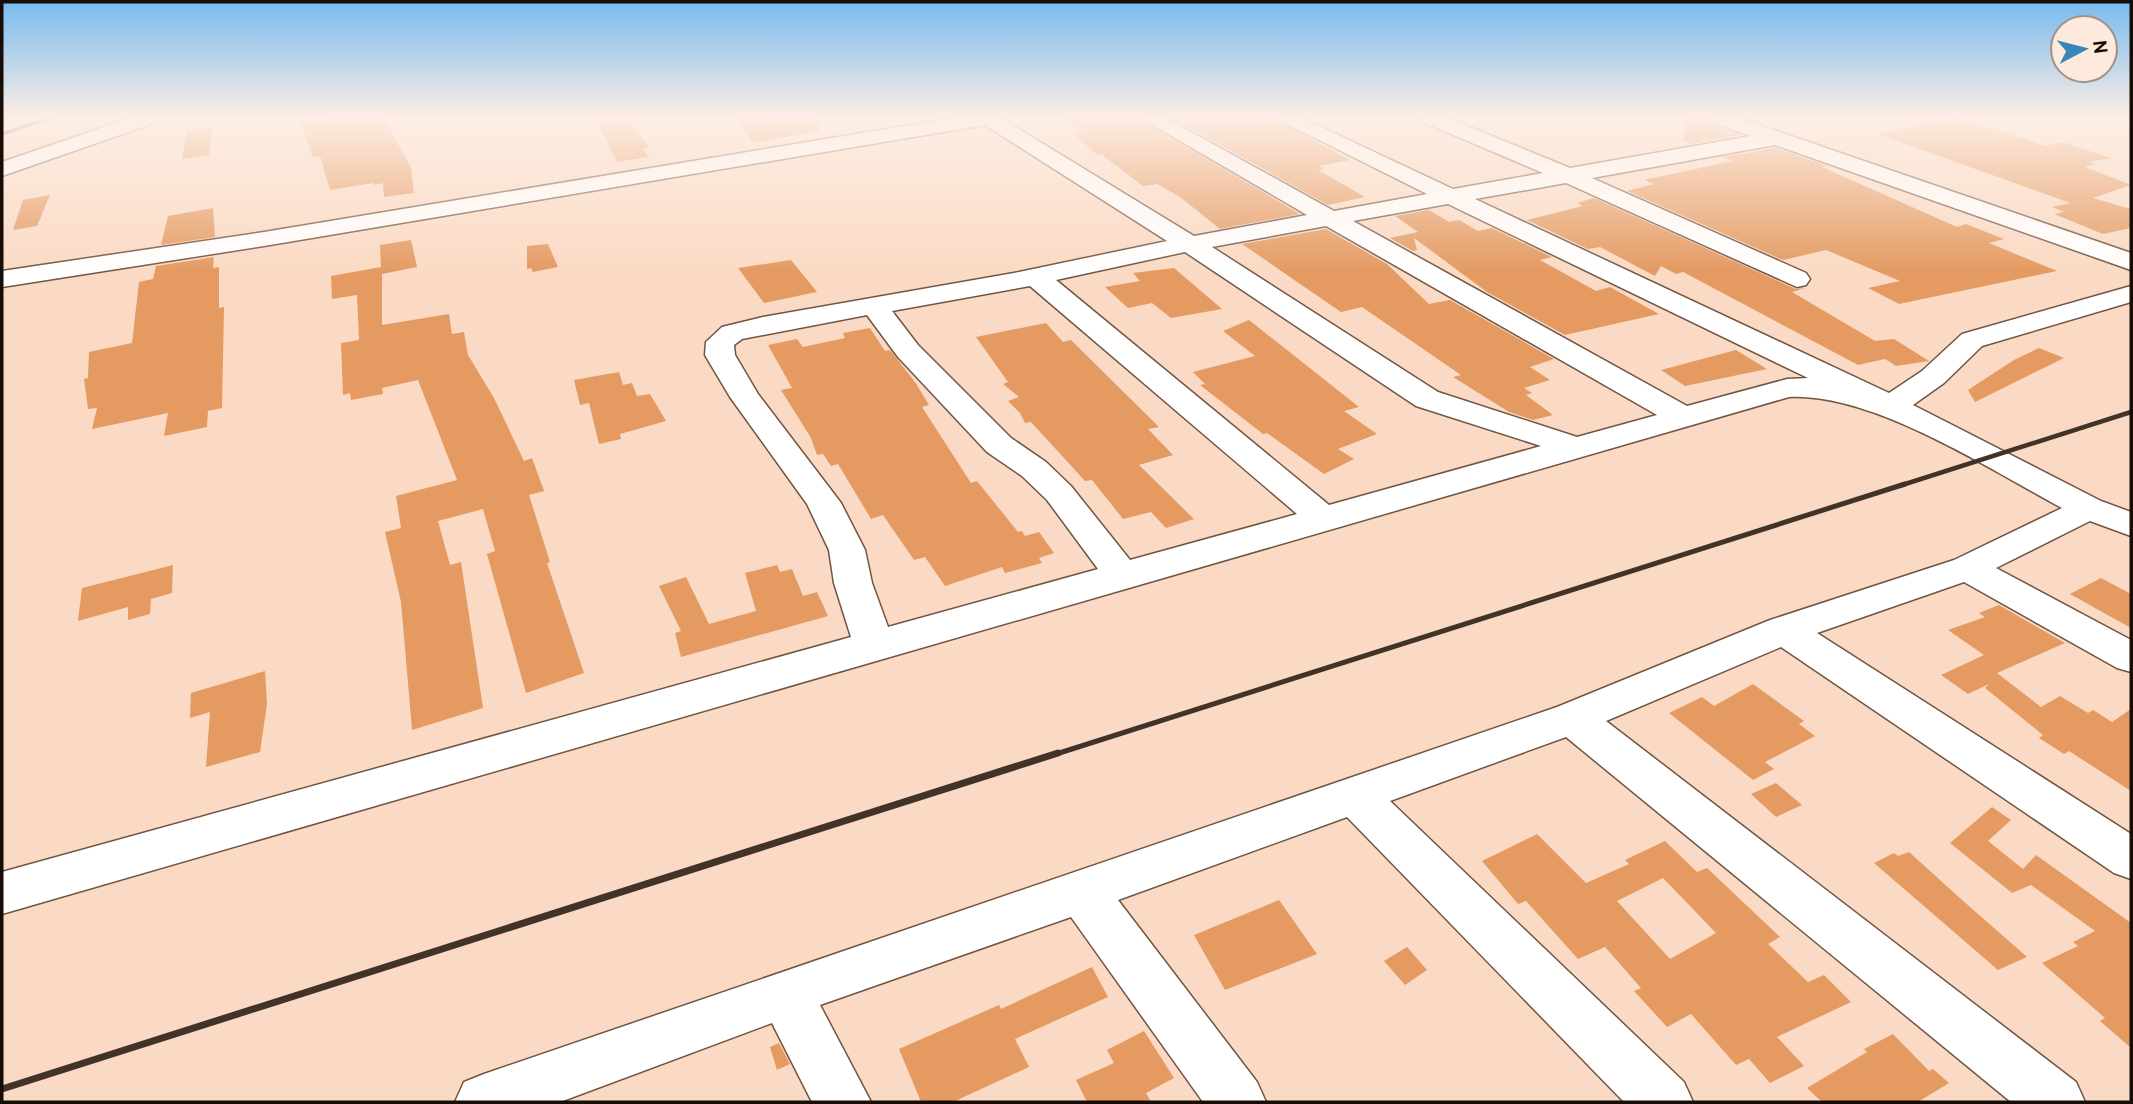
<svg xmlns="http://www.w3.org/2000/svg" width="2133" height="1104" font-family="Overpass,sans-serif">
	<style>
		.building { fill: #e49a61; fill-rule: evenodd }
		.lines { fill: none; stroke-linecap: round; stroke-linejoin: round }
		.minor-casing { stroke: #705542; stroke-width: 3 }
		.minor { fill: #fff; fill-rule: evenodd }
		.rail-far3 { stroke: #413329; stroke-width: 3.5 }
		.rail-far2 { stroke: #413329; stroke-width: 4.5 }
		.rail-far1 { stroke: #413329; stroke-width: 5 }
		.rail { stroke: #413329; stroke-width: 7 }
	</style>
	<rect width="100%" height="100%" fill="#fadac4"/>
	<!-- building -->
	<g class="building">
		<path d="M 331,118 L 384,118 L 411,168 L 414,193 L 384,197 L 383,183 L 374,185 L 373,183 L 330,190 L 320,156 L 313,157 L 300,123 Z"/>
		<path d="M 626,118 L 650,148 L 643,149 L 649,157 L 617,162 L 597,122 Z"/>
		<path d="M 736,118 L 818,118 L 819,131 L 752,143 Z"/>
		<path d="M 1063,118 L 1138,118 L 1300,214 L 1220,229 L 1180,197 L 1157,184 L 1143,186 L 1101,154 L 1097,155 L 1074,134 L 1082,132 Z"/>
		<path d="M 1172,118 L 1273,118 L 1350,160 L 1319,166 L 1324,169 L 1318,170 L 1365,197 L 1328,205 Z"/>
		<path d="M 1687,118 L 1706,118 L 1711,124 L 1741,135 L 1691,144 L 1683,140 Z"/>
		<path d="M 1950,118 L 1960,118 L 2046,146 L 2062,142 L 2111,158 L 2090,162 L 2096,164 L 2085,167 L 2131,185 L 2093,198 L 2131,209 L 2131,228 L 2103,234 L 2054,214 L 2064,212 L 2052,207 L 2070,203 L 1878,134 Z"/>
		<path d="M 213,128 L 209,155 L 182,159 L 187,131 Z"/>
		<path d="M 1775,148 L 1827,166 L 1822,167 L 1957,227 L 1966,224 L 2004,239 L 1989,243 L 2057,271 L 1899,304 L 1868,288 L 1900,281 L 1826,250 L 1783,260 L 1627,191 L 1654,184 L 1644,180 L 1733,161 L 1723,157 Z"/>
		<path d="M 50,195 L 37,226 L 13,230 L 23,200 Z"/>
		<path d="M 1594,198 L 1796,289 L 1805,288 L 1792,292 L 1875,341 L 1894,339 L 1929,361 L 1896,366 L 1885,359 L 1858,365 L 1683,272 L 1676,274 L 1661,266 L 1655,276 L 1600,247 L 1588,249 L 1527,220 L 1583,206 L 1577,203 Z"/>
		<path d="M 213,208 L 215,237 L 161,245 L 168,216 Z"/>
		<path d="M 1429,210 L 1449,222 L 1459,220 L 1478,231 L 1492,228 L 1552,257 L 1540,260 L 1596,291 L 1610,287 L 1659,314 L 1565,335 L 1487,292 L 1414,238 L 1417,250 L 1413,251 L 1390,238 L 1418,232 L 1395,216 Z"/>
		<path d="M 1326,229 L 1387,264 L 1429,304 L 1450,300 L 1554,359 L 1530,367 L 1550,380 L 1524,388 L 1532,393 L 1526,395 L 1553,415 L 1533,420 L 1509,412 L 1453,377 L 1461,375 L 1362,307 L 1341,312 L 1242,244 Z"/>
		<path d="M 411,240 L 417,267 L 382,274 L 382,325 L 449,314 L 452,334 L 464,332 L 468,355 L 494,398 L 524,461 L 532,458 L 544,491 L 529,495 L 550,562 L 547,563 L 584,673 L 526,693 L 487,554 L 495,551 L 483,509 L 438,521 L 450,565 L 461,562 L 483,708 L 412,730 L 401,602 L 385,532 L 401,528 L 396,496 L 457,480 L 418,380 L 382,388 L 383,394 L 351,400 L 350,393 L 343,395 L 341,343 L 359,340 L 357,295 L 332,299 L 331,276 L 381,267 L 380,245 Z"/>
		<path d="M 548,244 L 558,267 L 533,272 L 531,268 L 527,269 L 527,246 Z"/>
		<path d="M 214,257 L 213,268 L 219,267 L 219,308 L 224,307 L 222,408 L 208,411 L 207,427 L 164,436 L 168,413 L 92,429 L 97,408 L 88,409 L 84,379 L 88,378 L 89,352 L 132,343 L 139,282 L 153,279 L 156,266 Z"/>
		<path d="M 791,260 L 817,292 L 764,303 L 738,268 Z"/>
		<path d="M 1174,268 L 1222,309 L 1171,318 L 1152,303 L 1128,308 L 1105,287 L 1140,281 L 1133,273 Z"/>
		<path d="M 1249,320 L 1359,407 L 1344,411 L 1377,434 L 1338,449 L 1354,459 L 1324,474 L 1267,433 L 1263,434 L 1200,385 L 1205,384 L 1193,372 L 1255,356 L 1223,331 Z"/>
		<path d="M 1046,323 L 1063,342 L 1071,340 L 1159,427 L 1148,429 L 1173,455 L 1139,465 L 1194,519 L 1166,528 L 1151,512 L 1123,519 L 1092,480 L 1085,481 L 1031,422 L 1025,423 L 1020,413 L 1008,401 L 1019,397 L 1003,384 L 1008,382 L 976,337 Z"/>
		<path d="M 870,328 L 885,351 L 890,350 L 915,382 L 929,405 L 922,407 L 971,483 L 977,481 L 1018,532 L 1022,531 L 1025,536 L 1039,532 L 1054,553 L 1039,558 L 1042,563 L 1005,573 L 1002,567 L 945,586 L 925,557 L 914,560 L 883,515 L 871,519 L 838,464 L 831,466 L 823,454 L 817,455 L 811,438 L 781,390 L 792,388 L 768,345 L 797,339 L 803,347 L 845,338 L 843,333 Z"/>
		<path d="M 2039,348 L 2064,358 L 1975,402 L 1968,390 L 2014,360 Z"/>
		<path d="M 1736,350 L 1767,369 L 1685,386 L 1661,370 Z"/>
		<path d="M 619,372 L 623,385 L 632,383 L 637,396 L 650,394 L 666,421 L 620,434 L 621,439 L 599,444 L 589,403 L 580,405 L 574,380 Z"/>
		<path d="M 173,565 L 172,593 L 151,599 L 150,614 L 128,620 L 128,607 L 78,621 L 82,588 Z"/>
		<path d="M 777,565 L 780,572 L 792,569 L 803,596 L 817,592 L 828,616 L 681,657 L 675,633 L 681,631 L 659,586 L 686,577 L 709,624 L 756,611 L 745,573 Z"/>
		<path d="M 2101,578 L 2131,594 L 2131,628 L 2070,594 Z"/>
		<path d="M 1999,605 L 2065,643 L 1997,673 L 2041,707 L 2060,696 L 2088,713 L 2093,710 L 2112,722 L 2131,709 L 2131,791 L 2069,751 L 2064,754 L 2039,738 L 2043,735 L 1985,688 L 1989,684 L 1968,694 L 1941,675 L 1984,655 L 1948,630 L 1985,617 L 1979,613 Z"/>
		<path d="M 265,671 L 267,704 L 260,752 L 206,767 L 210,712 L 190,718 L 191,693 Z"/>
		<path d="M 1753,684 L 1804,721 L 1799,724 L 1815,736 L 1765,762 L 1774,769 L 1753,780 L 1669,713 L 1702,697 L 1714,706 Z"/>
		<path d="M 1776,783 L 1802,805 L 1776,817 L 1751,794 Z"/>
		<path d="M 1992,807 L 2011,820 L 1988,841 L 2023,869 L 2036,855 L 2131,923 L 2131,1048 L 2100,1021 L 2105,1018 L 2042,963 L 2078,946 L 2073,942 L 2095,931 L 2031,885 L 2012,893 L 1950,843 Z"/>
		<path d="M 1537,834 L 1586,883 L 1629,864 L 1625,860 L 1665,841 L 1697,872 L 1707,868 L 1780,937 L 1768,944 L 1808,982 L 1824,975 L 1851,1002 L 1777,1037 L 1804,1066 L 1770,1083 L 1749,1059 L 1736,1065 L 1691,1014 L 1667,1027 L 1634,991 L 1641,988 L 1605,947 L 1578,959 L 1526,901 L 1518,904 L 1482,861 ZM 1663,878 L 1716,933 L 1670,959 L 1617,901 Z"/>
		<path d="M 1909,852 L 1961,899 L 2027,957 L 1998,970 L 1874,863 L 1894,853 L 1898,856 Z"/>
		<path d="M 1279,900 L 1317,954 L 1225,990 L 1194,935 Z"/>
		<path d="M 1407,947 L 1427,970 L 1405,985 L 1384,961 Z"/>
		<path d="M 1092,967 L 1108,997 L 1015,1039 L 1029,1067 L 953,1102 L 921,1102 L 899,1049 L 999,1005 L 1001,1009 Z"/>
		<path d="M 1144,1031 L 1174,1078 L 1146,1093 L 1151,1102 L 1087,1102 L 1076,1080 L 1114,1063 L 1107,1050 Z"/>
		<path d="M 1893,1034 L 1929,1071 L 1933,1069 L 1949,1083 L 1918,1102 L 1822,1102 L 1807,1088 L 1867,1052 L 1864,1049 Z"/>
		<path d="M 779,1043 L 790,1064 L 777,1070 L 770,1047 Z"/>
	</g>
	<g class="lines">
		<defs>
			<g id="minor">
				<path d="M 130,118 L 160,118 L 157,122 L 2,176 L 2,162 Z"/>
				<path d="M 953,118 L 1001,118 L 1194,236 L 1307,215 L 1141,118 L 1166,118 L 1334,211 L 1427,194 L 1275,118 L 1302,118 L 1453,189 L 1543,173 L 1423,122 L 1420,118 L 1448,118 L 1570,168 L 1751,136 L 1712,122 L 1709,118 L 1739,118 L 2131,253 L 2131,270 L 1775,145 L 1592,178 L 1806,273 L 1810,279 L 1806,285 L 1797,287 L 1566,183 L 1475,199 L 1889,393 L 1922,371 L 1962,334 L 2131,286 L 2131,302 L 1982,346 L 1944,383 L 1913,405 L 2101,501 L 2131,512 L 2131,536 L 2090,521 L 1996,568 L 2131,640 L 2131,672 L 2117,668 L 1964,582 L 1817,633 L 2131,834 L 2131,879 L 2114,873 L 1781,647 L 1606,721 L 2076,1082 L 2085,1102 L 2011,1102 L 1566,737 L 1390,801 L 1684,1082 L 1693,1102 L 1624,1102 L 1347,817 L 1118,900 L 1257,1082 L 1266,1102 L 1203,1102 L 1071,917 L 820,1005 L 871,1102 L 812,1102 L 772,1023 L 560,1102 L 455,1102 L 464,1082 L 484,1074 L 1557,707 L 1770,620 L 1954,560 L 2062,508 C 1987,468 1873,393 1789,397 L 2,914 L 2,872 L 851,637 L 834,583 L 829,550 L 807,504 L 730,397 L 705,355 L 706,342 L 722,327 L 763,317 L 1019,272 L 1167,241 L 985,125 L 264,246 L 2,287 L 2,271 L 264,232 ZM 1448,204 L 1808,378 L 1787,379 L 1687,406 L 1353,221 ZM 1326,226 L 1657,415 L 1577,437 L 1438,392 L 1212,247 ZM 1185,252 L 1416,406 L 1541,446 L 1329,505 L 1056,280 ZM 1030,286 L 1297,514 L 1130,560 L 1071,486 L 1046,462 L 1011,438 L 918,345 L 892,311 ZM 867,315 L 898,357 L 987,452 L 1022,476 L 1047,500 L 1098,569 L 888,627 L 872,583 L 865,550 L 841,503 L 758,394 L 735,355 L 734,345 L 742,339 Z"/>
			</g>
		</defs>
		<!-- minor casing -->
		<use href="#minor" class="minor-casing"/>
		<!-- minor -->
		<use href="#minor" class="minor"/>
		<!-- rail-far3 -->
		<path class="rail-far3" d="M 2,134 L 49,118"/>
		<!-- rail-far2 -->
		<path class="rail-far2" d="M 1899,486 L 2131,412"/>
		<!-- rail-far1 -->
		<path class="rail-far1" d="M 1053,755 L 1905,484"/>
		<!-- rail -->
		<path class="rail" d="M 2,1089 L 1058,753"/>
	</g>
	<!-- sky -->
	<linearGradient id="sky" x2="0" y2="1"><stop stop-color="#76baef"/><stop offset="0.43" stop-color="#fdeee4"/><stop offset="1" stop-color="#fdeee4" stop-opacity="0"/></linearGradient>
	<rect width="2133" height="273" fill="url(#sky)"/>
	<!-- border -->
	<rect width="2133" height="1104" fill="none" stroke="#170d06" stroke-width="7"/>
	<!-- north arrow -->
	<g transform="translate(2084 49) rotate(83)"><circle r="33" fill="#fdeadd" stroke="#a19287" stroke-width="2"/>
	<path d="M0-5L12 26L0 18L-12 26Z" fill="#3886b8"/>
	<text y="-10" font-size="19" font-weight="bold" text-anchor="middle" fill="#170d06">N</text>
	</g>
</svg>
